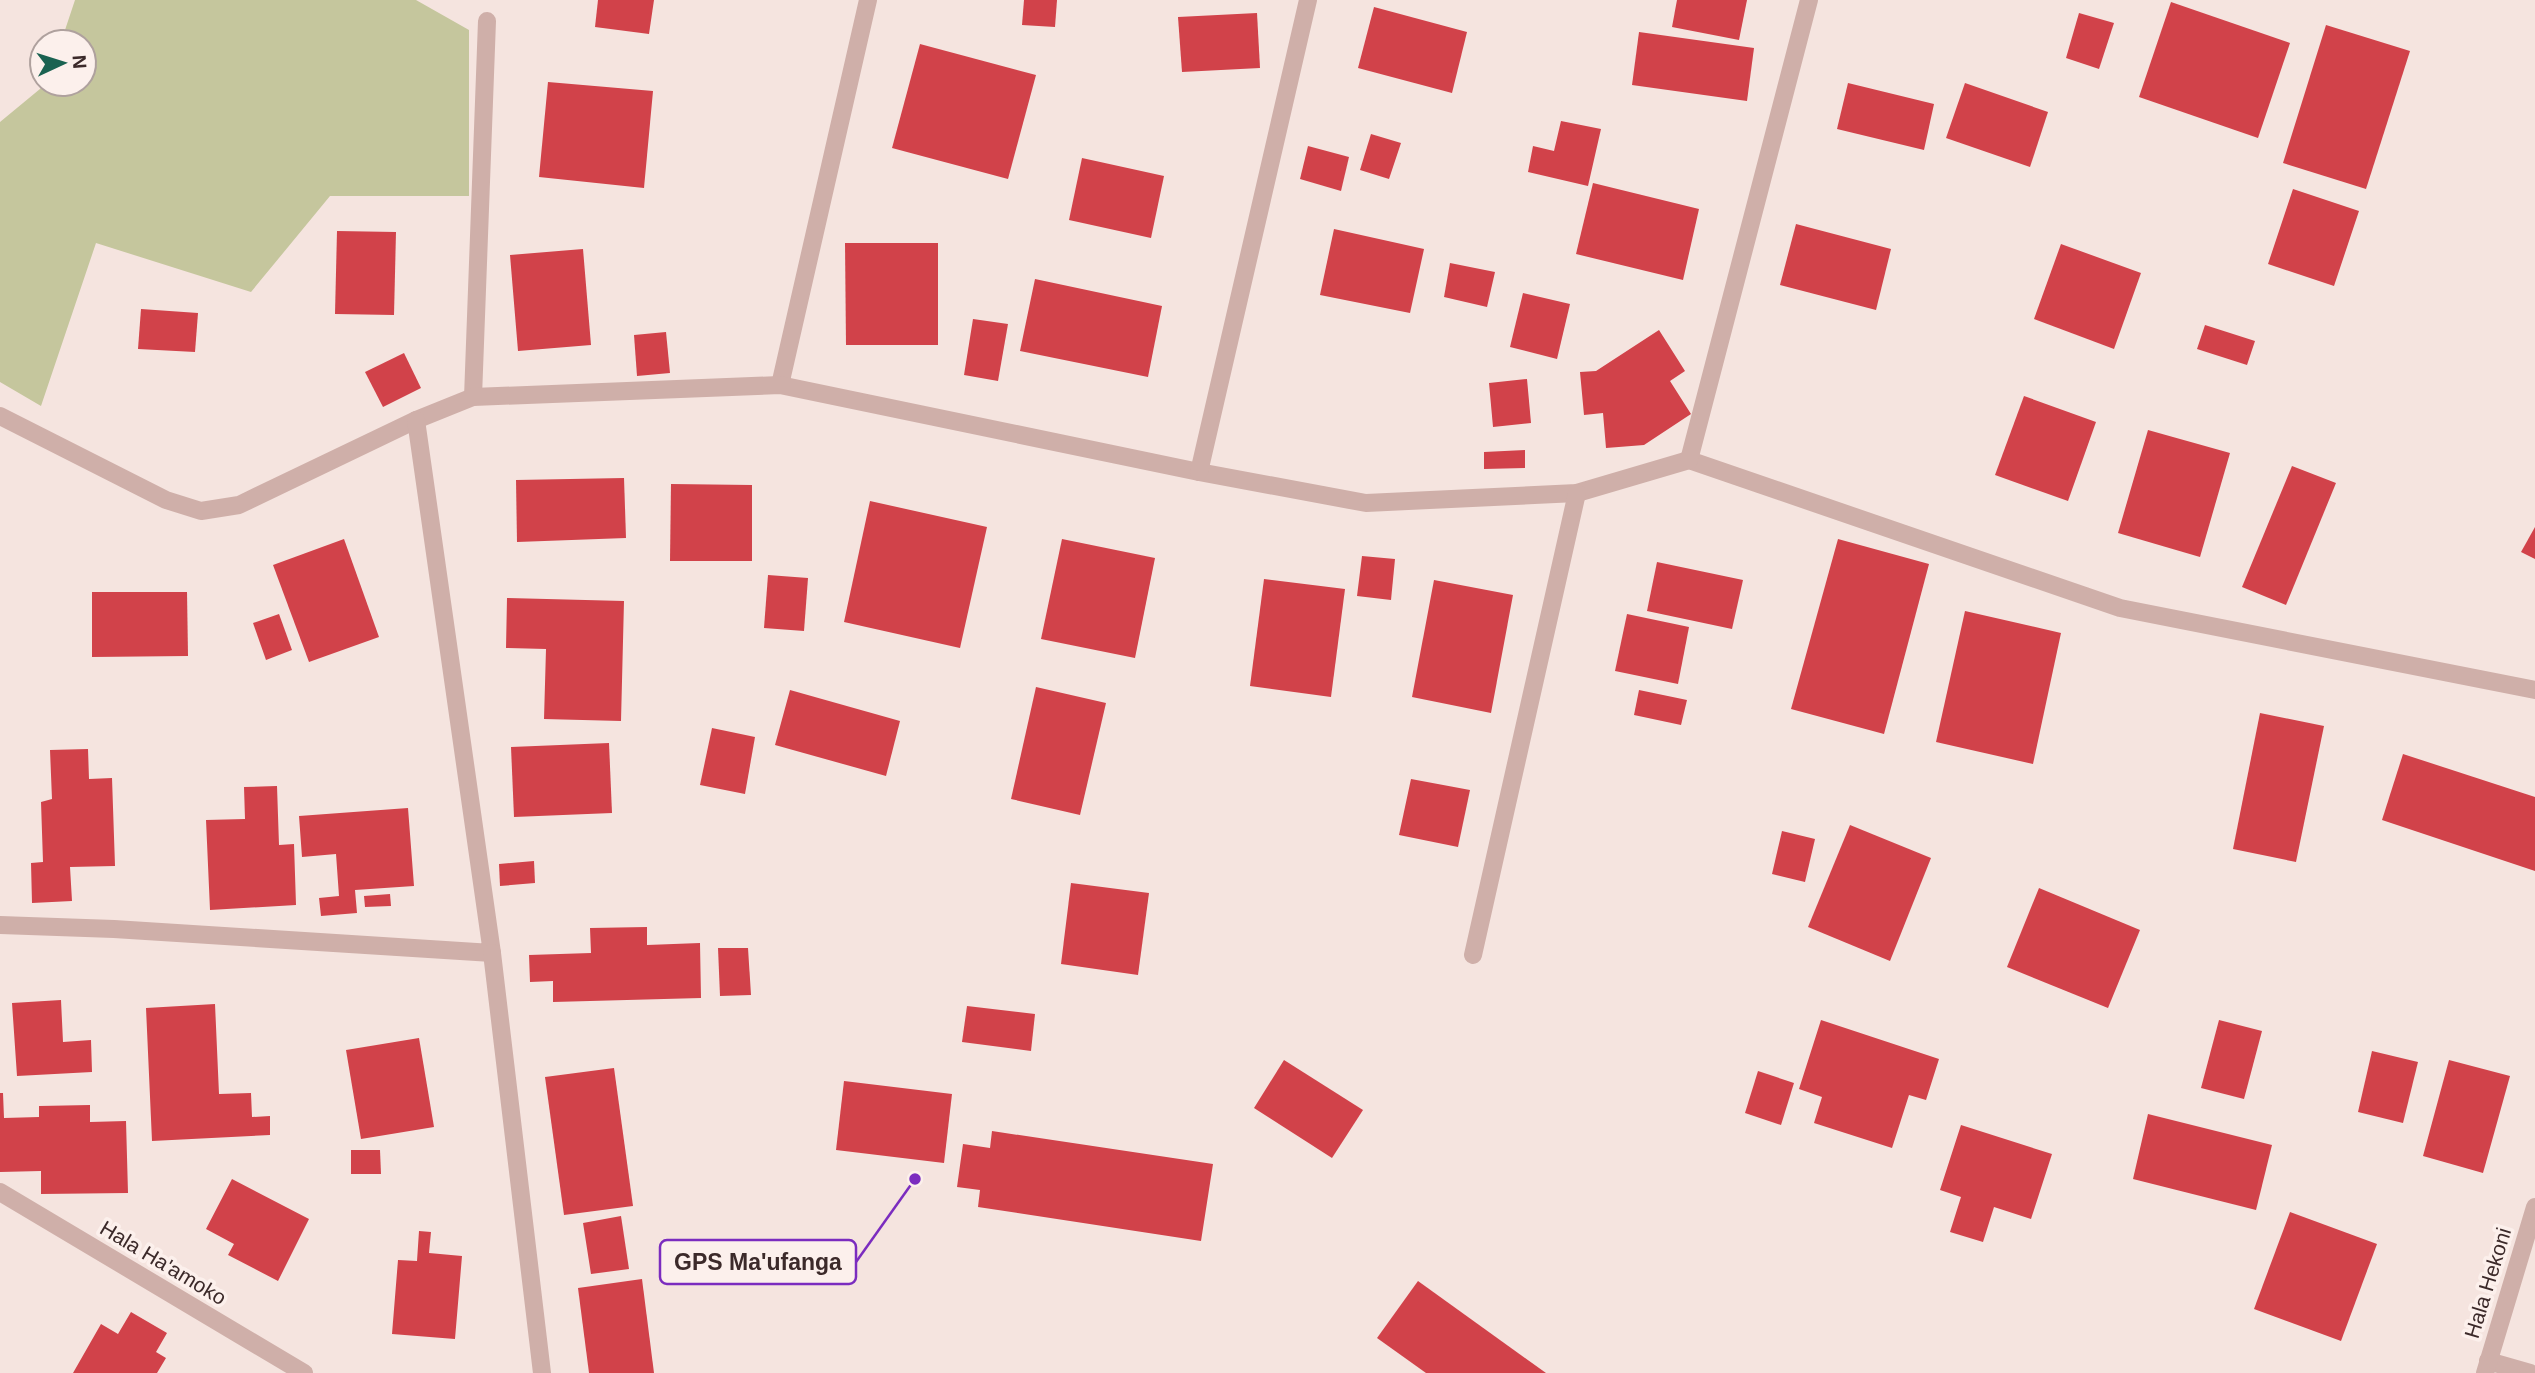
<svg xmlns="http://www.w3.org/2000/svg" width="2535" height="1373" font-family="Arial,sans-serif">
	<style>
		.green { fill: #c5c69d }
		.building { fill: #d1424a }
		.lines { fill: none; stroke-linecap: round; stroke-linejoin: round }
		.minor { stroke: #cfafa9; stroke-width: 18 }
		.tertiary { stroke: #cfafa9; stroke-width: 18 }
		.labels { text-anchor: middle; stroke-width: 7; stroke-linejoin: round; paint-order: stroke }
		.street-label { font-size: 21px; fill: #3c2a2a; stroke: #fcf0ec }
		.leader { fill: none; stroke: #7b2cbf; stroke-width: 2.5 }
		.callout-dot { fill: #7b2cbf; stroke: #fcf0ec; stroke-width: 2.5 }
		.callout { fill: #fcf0ec; stroke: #7b2cbf; stroke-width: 2.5 }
		.callout-label { font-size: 23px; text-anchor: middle; font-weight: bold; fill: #3c2a2a }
	</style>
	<rect width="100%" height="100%" fill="#f5e4df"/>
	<!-- green -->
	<path class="green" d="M 75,0 L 416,0 L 469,30 L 469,196 L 330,196 L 251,292 L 96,243 L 41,406 L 0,382 L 0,122 L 46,84 L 84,84 L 84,42 L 61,42 Z"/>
	<!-- building -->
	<g class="building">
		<path d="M 598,0 L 654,0 L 649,34 L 595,27 Z"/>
		<path d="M 1024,0 L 1057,0 L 1055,27 L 1022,25 Z"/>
		<path d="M 1677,0 L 1747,0 L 1739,40 L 1672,27 Z"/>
		<path d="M 2171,2 L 2290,43 L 2258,138 L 2139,97 Z"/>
		<path d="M 1374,7 L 1467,32 L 1452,93 L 1358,68 Z"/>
		<path d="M 1257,13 L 1260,68 L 1182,72 L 1178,17 Z"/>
		<path d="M 2079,13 L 2114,23 L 2099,69 L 2066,58 Z"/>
		<path d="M 2326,25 L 2410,51 L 2366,189 L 2283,163 Z"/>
		<path d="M 1639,32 L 1754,48 L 1747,101 L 1632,85 Z"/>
		<path d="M 920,44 L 1036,75 L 1008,179 L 892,148 Z"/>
		<path d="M 548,82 L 653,91 L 644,188 L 539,177 Z"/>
		<path d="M 1848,83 L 1934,104 L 1924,150 L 1837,129 Z"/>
		<path d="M 1965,83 L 2048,112 L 2030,167 L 1946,138 Z"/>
		<path d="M 1561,121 L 1601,129 L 1588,186 L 1528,172 L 1533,146 L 1554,151 Z"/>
		<path d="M 1371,134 L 1401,143 L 1389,179 L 1360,170 Z"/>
		<path d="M 1308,146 L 1349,157 L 1341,191 L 1300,179 Z"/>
		<path d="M 1082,158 L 1164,176 L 1151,238 L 1069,220 Z"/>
		<path d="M 1593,183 L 1699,209 L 1683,280 L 1576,254 Z"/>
		<path d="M 2293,189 L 2359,211 L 2334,286 L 2268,264 Z"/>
		<path d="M 1796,224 L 1891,249 L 1876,310 L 1780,285 Z"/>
		<path d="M 1334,229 L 1424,249 L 1410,313 L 1320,295 Z"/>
		<path d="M 337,231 L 396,232 L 394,315 L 335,314 Z"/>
		<path d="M 845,243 L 938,243 L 938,345 L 846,345 Z"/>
		<path d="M 2061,244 L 2141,273 L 2114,349 L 2034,319 Z"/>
		<path d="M 583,249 L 591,345 L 518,351 L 510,255 Z"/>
		<path d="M 1450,263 L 1495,272 L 1487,307 L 1444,297 Z"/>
		<path d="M 1035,279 L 1162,306 L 1148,377 L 1020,351 Z"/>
		<path d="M 1523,293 L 1570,304 L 1557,359 L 1510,347 Z"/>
		<path d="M 141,309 L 198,313 L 195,352 L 138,349 Z"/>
		<path d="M 973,319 L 1008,324 L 998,381 L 964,375 Z"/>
		<path d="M 2205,325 L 2255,341 L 2247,365 L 2197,349 Z"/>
		<path d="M 1659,330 L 1685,371 L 1670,381 L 1691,414 L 1644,445 L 1606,448 L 1603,413 L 1584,415 L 1580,372 L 1596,371 Z"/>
		<path d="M 666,332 L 670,373 L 637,376 L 634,335 Z"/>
		<path d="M 404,353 L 421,388 L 383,407 L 365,372 Z"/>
		<path d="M 1527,379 L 1531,423 L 1493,427 L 1489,383 Z"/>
		<path d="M 2024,396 L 2096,422 L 2068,501 L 1995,475 Z"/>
		<path d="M 2148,430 L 2230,453 L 2200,557 L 2118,533 Z"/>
		<path d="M 1525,450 L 1525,468 L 1484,469 L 1484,452 Z"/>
		<path d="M 2292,466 L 2336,483 L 2286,605 L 2242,587 Z"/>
		<path d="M 624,478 L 626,538 L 517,542 L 516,480 Z"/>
		<path d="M 671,484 L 752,485 L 752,561 L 670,561 Z"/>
		<path d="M 870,501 L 987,527 L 960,648 L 844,622 Z"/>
		<path d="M 2535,527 L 2535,559 L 2521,552 Z"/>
		<path d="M 344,539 L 379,637 L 309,662 L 273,565 Z"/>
		<path d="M 1062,539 L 1155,558 L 1135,658 L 1041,639 Z"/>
		<path d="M 1838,539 L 1929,564 L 1884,734 L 1791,709 Z"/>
		<path d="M 1362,556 L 1395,559 L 1391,600 L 1357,596 Z"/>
		<path d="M 1657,562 L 1743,580 L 1732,629 L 1647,611 Z"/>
		<path d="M 768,575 L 808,578 L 804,631 L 764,628 Z"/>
		<path d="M 1264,579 L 1345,589 L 1331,697 L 1250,686 Z"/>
		<path d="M 1434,580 L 1513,595 L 1491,713 L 1412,697 Z"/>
		<path d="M 92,592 L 187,592 L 188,656 L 92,657 Z"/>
		<path d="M 507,598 L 624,601 L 621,721 L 544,719 L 546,649 L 506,648 Z"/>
		<path d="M 1965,611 L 2061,633 L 2033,764 L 1936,742 Z"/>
		<path d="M 279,614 L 292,650 L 266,660 L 253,623 Z"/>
		<path d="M 1627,614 L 1689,627 L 1678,684 L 1615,671 Z"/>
		<path d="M 1036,687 L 1106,703 L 1080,815 L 1011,799 Z"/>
		<path d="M 790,690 L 900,721 L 886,776 L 775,745 Z"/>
		<path d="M 1639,690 L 1687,700 L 1681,725 L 1634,715 Z"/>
		<path d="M 2260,713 L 2324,726 L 2296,862 L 2233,849 Z"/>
		<path d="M 712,728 L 755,737 L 745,794 L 700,785 Z"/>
		<path d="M 609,743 L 612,813 L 514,817 L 511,747 Z"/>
		<path d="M 88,749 L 89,779 L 112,778 L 115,866 L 70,867 L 72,901 L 32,903 L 31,863 L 43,862 L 41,802 L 52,799 L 50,750 Z"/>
		<path d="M 2403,754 L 2535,797 L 2535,871 L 2382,820 Z"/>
		<path d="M 1411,779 L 1470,790 L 1458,847 L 1399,835 Z"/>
		<path d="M 277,786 L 279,845 L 294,844 L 296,905 L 210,910 L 206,820 L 245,819 L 244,787 Z"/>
		<path d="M 408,808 L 414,886 L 355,890 L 357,913 L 321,916 L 319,898 L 339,896 L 336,854 L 302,857 L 299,816 Z"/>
		<path d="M 1850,825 L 1931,858 L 1890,961 L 1808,927 Z"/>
		<path d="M 1782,831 L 1815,839 L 1805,882 L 1772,874 Z"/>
		<path d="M 534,861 L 535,883 L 500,886 L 499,864 Z"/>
		<path d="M 1071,883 L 1149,893 L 1138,975 L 1061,964 Z"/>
		<path d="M 2039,888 L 2140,930 L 2108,1008 L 2007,967 Z"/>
		<path d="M 390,894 L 391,906 L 365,907 L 364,896 Z"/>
		<path d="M 647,927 L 647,945 L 700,943 L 701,998 L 553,1002 L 553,981 L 530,982 L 529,955 L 591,953 L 590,928 Z"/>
		<path d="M 718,948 L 748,948 L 751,995 L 720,996 Z"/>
		<path d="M 61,1000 L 63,1042 L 91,1040 L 92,1072 L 17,1076 L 12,1003 Z"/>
		<path d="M 215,1004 L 219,1094 L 251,1093 L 252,1117 L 270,1116 L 270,1135 L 152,1141 L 146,1008 Z"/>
		<path d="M 967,1006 L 1035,1014 L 1031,1051 L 962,1042 Z"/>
		<path d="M 1821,1020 L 1939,1059 L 1926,1100 L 1909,1095 L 1892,1148 L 1814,1123 L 1822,1097 L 1799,1089 Z"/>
		<path d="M 2219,1020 L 2262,1031 L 2244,1099 L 2201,1088 Z"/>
		<path d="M 419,1038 L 434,1127 L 361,1139 L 346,1050 Z"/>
		<path d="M 2372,1051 L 2418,1062 L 2403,1123 L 2358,1112 Z"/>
		<path d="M 1284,1060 L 1363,1110 L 1332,1158 L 1254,1108 Z"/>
		<path d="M 2449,1060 L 2510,1076 L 2483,1173 L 2423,1156 Z"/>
		<path d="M 614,1068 L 633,1206 L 564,1215 L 545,1077 Z"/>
		<path d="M 1758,1071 L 1794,1083 L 1781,1125 L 1745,1113 Z"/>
		<path d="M 844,1081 L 952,1094 L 944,1163 L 836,1150 Z"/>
		<path d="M 0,1093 L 3,1093 L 4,1118 L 39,1117 L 39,1106 L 90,1105 L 90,1122 L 126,1121 L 128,1193 L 41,1194 L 41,1171 L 0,1172 Z"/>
		<path d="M 2148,1114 L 2272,1145 L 2256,1210 L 2133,1179 Z"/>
		<path d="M 1961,1125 L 2052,1154 L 2031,1219 L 1994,1207 L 1983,1242 L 1950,1232 L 1961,1197 L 1940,1190 Z"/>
		<path d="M 992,1131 L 1213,1164 L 1201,1241 L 978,1207 L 980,1190 L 957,1187 L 963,1144 L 990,1148 Z"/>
		<path d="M 351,1150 L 380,1150 L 381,1174 L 351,1174 Z"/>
		<path d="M 232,1179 L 309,1219 L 278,1281 L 228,1255 L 234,1244 L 206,1229 Z"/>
		<path d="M 2290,1212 L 2377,1244 L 2341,1341 L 2254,1309 Z"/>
		<path d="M 621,1216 L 629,1269 L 591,1274 L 583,1223 Z"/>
		<path d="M 419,1231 L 431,1232 L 429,1253 L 462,1256 L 455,1339 L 392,1334 L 398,1260 L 417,1261 Z"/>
		<path d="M 642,1279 L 654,1373 L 589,1373 L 578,1288 Z"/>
		<path d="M 1418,1281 L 1546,1373 L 1426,1373 L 1377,1338 Z"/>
		<path d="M 131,1312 L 167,1333 L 156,1352 L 166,1358 L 157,1373 L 73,1373 L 101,1324 L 118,1334 Z"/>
	</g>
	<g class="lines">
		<!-- minor -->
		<g class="minor">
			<path d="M 780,385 L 868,0"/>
			<path d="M 473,397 L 487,21"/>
			<path d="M 0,416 L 166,500 L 201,511 L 239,505 L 416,420 L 473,397 L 780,385 L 1199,472 L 1366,503 L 1577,493 L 1689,460 L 2120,608 L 2535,690"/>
			<path d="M 1689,460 L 1809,0"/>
			<path d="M 1199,472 L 1308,0"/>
			<path d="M 0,925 L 114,929 L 492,953 L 416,420"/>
			<path d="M 492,953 L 542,1373"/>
			<path d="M 1473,955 L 1577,493"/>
			<path d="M 0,1192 L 304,1373"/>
			<path d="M 2488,1361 L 2530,1373"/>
		</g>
		<!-- tertiary -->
		<path class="tertiary" d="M 2485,1373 L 2535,1207"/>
	</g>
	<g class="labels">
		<!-- street labels -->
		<g class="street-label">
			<text transform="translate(163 1263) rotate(31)" y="7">Hala Ha'amoko</text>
			<text transform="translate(2488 1283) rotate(-73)" y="7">Hala Hekoni</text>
		</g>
	</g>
	<!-- callouts -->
	<path class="leader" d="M915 1179L856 1262"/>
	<circle class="callout-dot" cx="915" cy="1179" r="7"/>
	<rect class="callout" x="660" y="1240" width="196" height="44" rx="7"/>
	<g class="callout-label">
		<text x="758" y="1270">GPS Ma'ufanga</text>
	</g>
	<!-- north arrow -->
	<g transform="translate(63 63) rotate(86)"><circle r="33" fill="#fcf0ec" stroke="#afa19e" stroke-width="2"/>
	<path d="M0-5L12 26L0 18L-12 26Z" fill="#1a6251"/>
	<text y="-10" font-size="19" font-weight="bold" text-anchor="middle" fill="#3c2a2a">N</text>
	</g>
</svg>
